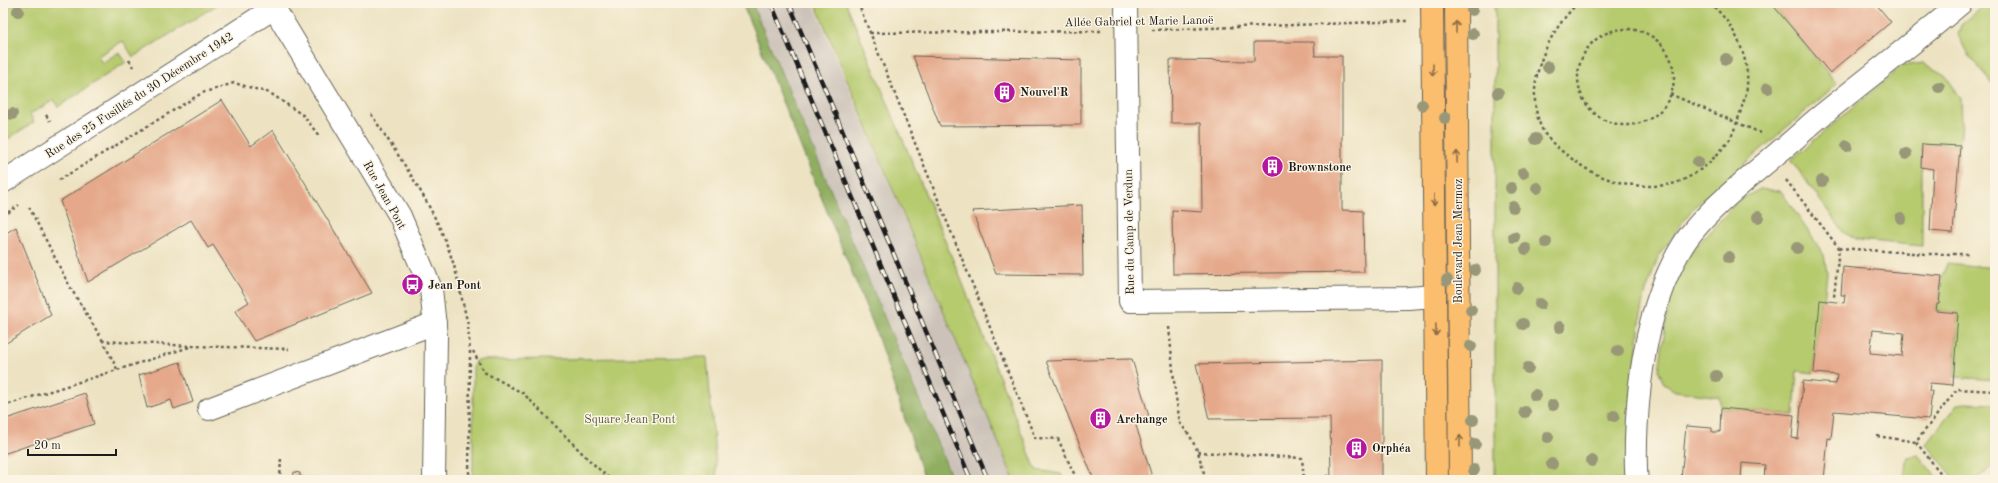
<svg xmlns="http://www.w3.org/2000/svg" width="1998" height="483" font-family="'Old Standard TT',serif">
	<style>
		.industrial { fill: #ccc2b9 }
		.green { fill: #b6ca6e; stroke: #697345 }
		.forest { fill: #90ae61; stroke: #56653e }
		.building { fill: #e5a88a; fill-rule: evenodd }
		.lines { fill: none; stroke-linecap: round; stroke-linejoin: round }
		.minor-casing { stroke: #656256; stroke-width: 24 }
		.major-casing { stroke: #656256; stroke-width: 24 }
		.path { stroke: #656256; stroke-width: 2.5; stroke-dasharray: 3 3; stroke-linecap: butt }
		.minor { stroke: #fff; stroke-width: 22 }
		.major { stroke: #fbbd6e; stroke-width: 22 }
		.rail-casing { stroke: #1c1c1c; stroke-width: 4.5 }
		.rail { stroke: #fcf5e5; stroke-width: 3; stroke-dasharray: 9; stroke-linecap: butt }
		.tree { fill: #989777 }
		.oneway { stroke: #8c6c45 }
		.labels { text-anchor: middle; stroke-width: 3; stroke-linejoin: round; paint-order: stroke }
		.street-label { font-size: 12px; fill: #1c1c1c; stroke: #fcf5e5 }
		.poi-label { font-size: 12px; font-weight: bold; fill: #1c1c1c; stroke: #fcf5e5; text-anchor: start }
		.park-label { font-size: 12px; fill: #525939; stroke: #fcf5e5 }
	</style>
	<rect width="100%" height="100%" fill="#fcf5e5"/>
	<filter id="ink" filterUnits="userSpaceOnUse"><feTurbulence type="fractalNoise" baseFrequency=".025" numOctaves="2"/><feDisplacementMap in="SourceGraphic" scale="8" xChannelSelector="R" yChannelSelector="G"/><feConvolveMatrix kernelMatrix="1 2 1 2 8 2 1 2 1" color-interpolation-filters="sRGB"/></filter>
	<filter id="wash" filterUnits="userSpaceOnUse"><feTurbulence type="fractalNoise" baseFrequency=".012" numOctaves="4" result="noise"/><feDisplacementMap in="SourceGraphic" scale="16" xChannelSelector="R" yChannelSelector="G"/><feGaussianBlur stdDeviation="0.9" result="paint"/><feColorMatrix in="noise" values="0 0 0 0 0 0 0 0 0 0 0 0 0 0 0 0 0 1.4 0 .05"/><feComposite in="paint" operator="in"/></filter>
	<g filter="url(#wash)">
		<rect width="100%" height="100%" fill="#ede3c3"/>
		<!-- industrial -->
		<path class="industrial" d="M 753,3 L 813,3 L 1014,480 L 954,480 Z"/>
		<!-- green -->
		<g class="green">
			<path d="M 3,3 L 220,3 L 133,57 L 123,41 L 98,56 L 102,63 L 119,52 L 126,62 L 58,107 L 54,100 L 30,114 L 34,122 L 3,142 Z"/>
			<path d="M 815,3 L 846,3 L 963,284 L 1036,470 L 1061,474 L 1063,480 L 1014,480 Z"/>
			<path d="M 1495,3 L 1771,3 L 1837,84 L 1693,208 L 1658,257 L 1642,304 L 1632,396 L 1629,480 L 1495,480 Z"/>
			<path d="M 1987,3 L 1995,3 L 1995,87 L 1967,53 L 1958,35 L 1961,25 Z"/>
			<path d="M 1923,63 L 1945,75 L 1961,98 L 1962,121 L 1960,146 L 1922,144 L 1922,246 L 1859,240 L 1844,233 L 1791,160 L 1902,66 Z"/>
			<path d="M 1760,189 L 1781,191 L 1824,255 L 1827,273 L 1824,301 L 1820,301 L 1814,373 L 1797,371 L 1794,415 L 1721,408 L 1719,397 L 1675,391 L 1664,384 L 1659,371 L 1670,293 L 1692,251 L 1738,201 Z"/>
			<path d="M 1947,263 L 1995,268 L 1995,380 L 1954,377 L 1958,313 L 1936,311 L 1937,304 L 1939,303 L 1942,276 Z"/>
			<path d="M 707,357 L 717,480 L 473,480 L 473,366 L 476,360 Z"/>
			<path d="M 1966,403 L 1995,404 L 1994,465 L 1975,480 L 1956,480 L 1926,444 L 1957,404 Z"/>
			<path d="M 1918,455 L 1939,480 L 1904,480 L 1906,462 L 1908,457 Z"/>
		</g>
		<!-- forest -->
		<path class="forest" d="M 742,3 L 752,3 L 953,480 L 925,480 L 875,329 Z"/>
		<g id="blocks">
			<!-- building -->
			<g class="building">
				<path d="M 1771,3 L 1875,3 L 1891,22 L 1830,73 Z"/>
				<path d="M 1254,42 L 1314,42 L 1315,56 L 1342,56 L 1342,210 L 1363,211 L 1364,272 L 1173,274 L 1172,210 L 1202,212 L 1201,123 L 1171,123 L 1170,60 L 1254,61 Z"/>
				<path d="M 913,56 L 1081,60 L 1081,125 L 940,126 Z"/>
				<path d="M 222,100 L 251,146 L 273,130 L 372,293 L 254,341 L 235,311 L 249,302 L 213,245 L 208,248 L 191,220 L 88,282 L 60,201 Z"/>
				<path d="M 1922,144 L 1960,146 L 1953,233 L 1930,231 L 1933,169 L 1921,167 Z"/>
				<path d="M 1082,205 L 1083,275 L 996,274 L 972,211 Z"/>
				<path d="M 16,227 L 51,315 L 3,345 L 3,235 Z"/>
				<path d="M 1843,267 L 1942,276 L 1939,304 L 1937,304 L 1936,311 L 1958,313 L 1953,385 L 1930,383 L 1929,391 L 1932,391 L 1929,419 L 1834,411 L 1831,439 L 1828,438 L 1824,480 L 1764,480 L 1765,465 L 1742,463 L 1741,480 L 1681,480 L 1686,426 L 1712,428 L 1712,432 L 1720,432 L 1721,408 L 1794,415 L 1792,438 L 1798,439 L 1803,381 L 1836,384 L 1837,375 L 1814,373 L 1820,300 L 1844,303 L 1845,295 L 1841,295 ZM 1873,330 L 1904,333 L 1902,356 L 1870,353 Z"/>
				<path d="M 1132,359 L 1150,420 L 1134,419 L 1153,480 L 1094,480 L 1046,361 Z"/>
				<path d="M 1382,360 L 1382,480 L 1331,480 L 1330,418 L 1209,419 L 1196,364 Z"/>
				<path d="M 180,362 L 193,402 L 174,409 L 171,400 L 147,408 L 139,375 Z"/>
				<path d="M 85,393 L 94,424 L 3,454 L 3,420 Z"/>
				<path d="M 294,472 L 300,473 L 300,477 L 337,480 L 293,480 Z"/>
			</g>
		</g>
	</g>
	<g filter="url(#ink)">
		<use href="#blocks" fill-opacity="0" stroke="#656256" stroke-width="1"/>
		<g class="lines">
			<defs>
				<g id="minor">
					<path d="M 271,3 L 400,216 L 431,289 L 436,336 L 434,480"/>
					<path d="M 1126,3 L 1130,301 L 1408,298 L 1435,296"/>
					<path d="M 3,182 L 274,8"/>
					<path d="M 209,409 L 435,323"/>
					<path d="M 1637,480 C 1635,467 1636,453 1636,440 C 1638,376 1649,300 1683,245 C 1703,213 1751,176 1780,151 C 1793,141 1805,129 1817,119 C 1865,80 1914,43 1961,3"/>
				</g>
				<g id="major">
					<path d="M 1432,3 L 1437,480"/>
					<path d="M 1456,3 L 1460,480"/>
				</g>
			</defs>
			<!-- minor casing -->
			<use href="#minor" class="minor-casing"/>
			<!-- major casing -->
			<use href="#major" class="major-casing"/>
			<!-- path -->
			<g class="path">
				<path d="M 858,3 L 1035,438 L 1058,439 L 1077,480"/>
				<path d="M 1578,3 C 1547,33 1522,86 1542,129 C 1548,142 1568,156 1579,164 C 1604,182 1640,190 1671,184 C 1686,181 1701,170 1712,160 C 1718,153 1727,145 1731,137 C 1737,124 1741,110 1745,97 C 1754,65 1735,22 1709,3"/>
				<circle cx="1626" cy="77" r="48"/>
				<path d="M 1152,30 L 1407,21"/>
				<path d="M 870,33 L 1101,31"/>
				<path d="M 129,60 L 133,67"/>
				<path d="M 1670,94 L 1761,133"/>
				<path d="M 371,114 C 405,166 444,219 458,281"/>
				<path d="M 46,115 L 50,121"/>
				<path d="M 59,180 L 202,93 L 234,83 L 270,93 L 304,116 L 319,136"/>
				<path d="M 1786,180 L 1839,248 L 1834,297"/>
				<path d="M 29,207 L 70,287 L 103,341"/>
				<path d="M 3,216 L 19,205"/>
				<path d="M 1839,248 L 1927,254 L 1969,254"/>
				<path d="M 459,286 L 468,325 L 470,352 L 469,480"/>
				<path d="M 1169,327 L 1175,391 L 1180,423 L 1190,436 L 1198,452 L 1206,480"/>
				<path d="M 473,351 L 484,372 L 524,394 L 588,459 L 611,480"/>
				<path d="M 117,369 L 103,341 L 190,346"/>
				<path d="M 3,406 L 193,346 L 289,349"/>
				<path d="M 1877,436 L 1916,442 L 1957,389 L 1995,391"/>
				<path d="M 1916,442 L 1946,480"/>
				<path d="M 1198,452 L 1302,458 L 1304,480"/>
				<path d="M 280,480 L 281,456"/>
				<path d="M 1323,480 L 1324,476 L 1331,476"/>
			</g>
			<!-- minor -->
			<use href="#minor" class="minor"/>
			<!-- major -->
			<use href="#major" class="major"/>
			<defs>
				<g id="rail">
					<path d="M 771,3 L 971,480"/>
					<path d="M 789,3 L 988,480"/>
				</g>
			</defs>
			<!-- rail casing -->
			<use href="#rail" class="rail-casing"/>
			<!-- rail -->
			<use href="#rail" class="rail"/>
		</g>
		<!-- trees -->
		<g class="tree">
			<circle cx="1472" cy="10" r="6"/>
			<circle cx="18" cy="11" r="6"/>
			<circle cx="1473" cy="34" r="6"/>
			<circle cx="1726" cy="59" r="6"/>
			<circle cx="1548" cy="67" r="6"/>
			<circle cx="1939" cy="87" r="6"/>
			<circle cx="1768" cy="88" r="6"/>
			<circle cx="1498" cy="93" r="6"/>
			<circle cx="1422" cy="105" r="6"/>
			<circle cx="12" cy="114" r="6"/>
			<circle cx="1445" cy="118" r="6"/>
			<circle cx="1536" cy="139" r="6"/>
			<circle cx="1847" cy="146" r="6"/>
			<circle cx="1906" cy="154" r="6"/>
			<circle cx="1698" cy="162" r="6"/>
			<circle cx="1523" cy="173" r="6"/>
			<circle cx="1822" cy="181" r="6"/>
			<circle cx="1511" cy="188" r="6"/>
			<circle cx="1537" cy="188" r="6"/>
			<circle cx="1513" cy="207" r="6"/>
			<circle cx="1758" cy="217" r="6"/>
			<circle cx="1901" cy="218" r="6"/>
			<circle cx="1514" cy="237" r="6"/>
			<circle cx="1546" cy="242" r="6"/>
			<circle cx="1797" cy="248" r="6"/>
			<circle cx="1526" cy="249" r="6"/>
			<circle cx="1729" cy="257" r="6"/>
			<circle cx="1475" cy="270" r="6"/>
			<circle cx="1447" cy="280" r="6"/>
			<circle cx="1517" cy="288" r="6"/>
			<circle cx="1540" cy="304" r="6"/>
			<circle cx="1471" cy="310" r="6"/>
			<circle cx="1523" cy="324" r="6"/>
			<circle cx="1560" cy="327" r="6"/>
			<circle cx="1471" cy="346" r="6"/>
			<circle cx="1618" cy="351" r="6"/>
			<circle cx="1528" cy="368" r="6"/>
			<circle cx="1716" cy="376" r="6"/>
			<circle cx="1535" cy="395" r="6"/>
			<circle cx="1553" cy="405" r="6"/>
			<circle cx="1525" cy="412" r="6"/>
			<circle cx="1614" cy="416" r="6"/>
			<circle cx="1473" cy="420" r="6"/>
			<circle cx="1548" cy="437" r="6"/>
			<circle cx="1475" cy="444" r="6"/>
			<circle cx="1592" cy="461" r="6"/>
			<circle cx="1552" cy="464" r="6"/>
			<circle cx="1474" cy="470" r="6"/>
		</g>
		<!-- one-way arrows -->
		<defs><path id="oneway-shaft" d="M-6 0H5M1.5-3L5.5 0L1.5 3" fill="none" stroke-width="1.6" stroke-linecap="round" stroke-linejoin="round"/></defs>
		<g class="oneway">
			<use href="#oneway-shaft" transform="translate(1456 27) rotate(-90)"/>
			<use href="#oneway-shaft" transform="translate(1433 70) rotate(90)"/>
			<use href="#oneway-shaft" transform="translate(1457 157) rotate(-91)"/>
			<use href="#oneway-shaft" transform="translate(1434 200) rotate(90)"/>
			<use href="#oneway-shaft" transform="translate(1436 330) rotate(89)"/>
			<use href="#oneway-shaft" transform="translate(1460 441) rotate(-90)"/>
		</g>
	</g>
	<!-- icons -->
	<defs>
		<symbol id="building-disc" viewBox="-11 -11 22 22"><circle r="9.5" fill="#b5179e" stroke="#fcf5e5"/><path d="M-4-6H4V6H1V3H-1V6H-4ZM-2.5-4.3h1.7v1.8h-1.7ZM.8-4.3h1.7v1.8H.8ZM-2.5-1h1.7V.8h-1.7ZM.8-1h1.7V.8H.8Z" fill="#fff"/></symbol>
		<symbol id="bus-disc" viewBox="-11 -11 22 22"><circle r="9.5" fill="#b5179e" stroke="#fcf5e5"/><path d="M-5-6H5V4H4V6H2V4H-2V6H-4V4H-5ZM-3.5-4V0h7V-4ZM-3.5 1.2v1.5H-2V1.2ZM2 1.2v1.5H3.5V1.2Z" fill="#fff"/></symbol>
	</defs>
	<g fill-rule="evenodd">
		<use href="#building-disc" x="992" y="80" width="25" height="25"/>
		<use href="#building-disc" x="1260" y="154" width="25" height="25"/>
		<use href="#bus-disc" x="400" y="272" width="25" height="25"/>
		<use href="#building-disc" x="1088" y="406" width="25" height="25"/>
		<use href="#building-disc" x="1344" y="436" width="25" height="25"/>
	</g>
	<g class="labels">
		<!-- street labels -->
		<g class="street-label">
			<text transform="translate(1139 21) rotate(-1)" y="4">Allée Gabriel et Marie Lanoë</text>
			<text transform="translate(139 95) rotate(-33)" y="4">Rue des 25 Fusillés du 30 Décembre 1942</text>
			<text transform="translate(385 195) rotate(61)" y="4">Rue Jean Pont</text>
			<text transform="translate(1129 232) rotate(-91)" y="4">Rue du Camp de Verdun</text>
			<text transform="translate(1458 241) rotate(-90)" y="4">Boulevard Jean Mermoz</text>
		</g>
		<!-- poi labels -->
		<g class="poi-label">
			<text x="1020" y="96">Nouvel'R</text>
			<text x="1288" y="171">Brownstone</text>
			<text x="428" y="289">Jean Pont</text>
			<text x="1116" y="423">Archange</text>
			<text x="1372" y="452">Orphéa</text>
		</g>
		<!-- park labels -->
		<g class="park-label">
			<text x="630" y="423">Square Jean Pont</text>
		</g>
	</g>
	<!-- margin -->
	<rect width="1998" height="483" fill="none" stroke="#fcf5e5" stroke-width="16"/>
	<!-- scale -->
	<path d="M28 449v6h88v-6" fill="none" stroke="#1c1c1c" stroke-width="2"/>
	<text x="34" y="449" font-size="12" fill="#1c1c1c" stroke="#fcf5e5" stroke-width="3" paint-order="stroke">20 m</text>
</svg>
